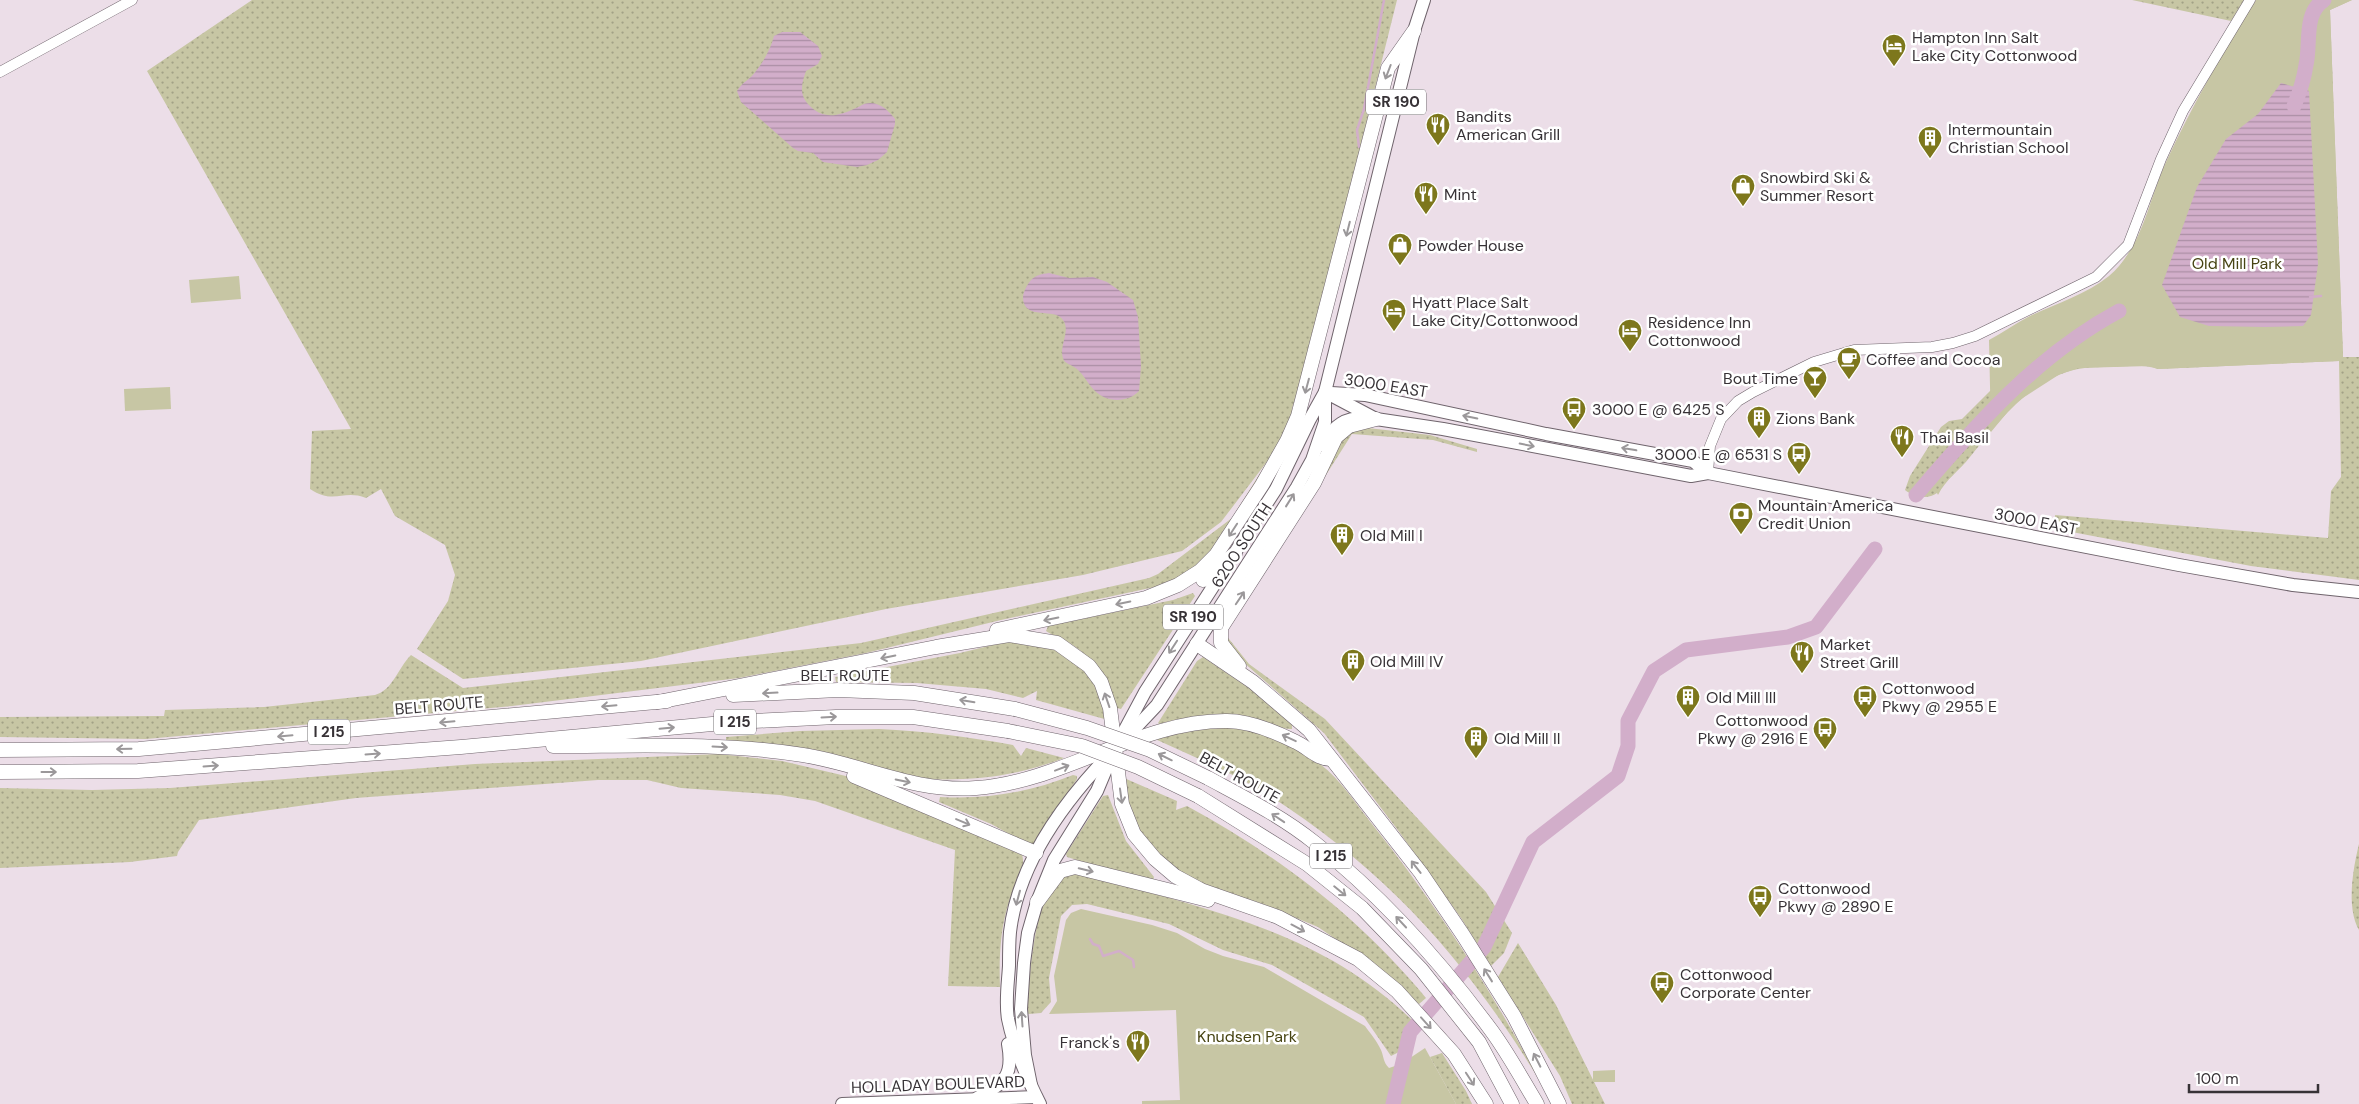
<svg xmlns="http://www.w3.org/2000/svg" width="2359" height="1104" font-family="'DM Sans',sans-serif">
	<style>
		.grass { fill: url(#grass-dots) }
		.park { fill: #c7c6a4 }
		.water { fill: url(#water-rules) }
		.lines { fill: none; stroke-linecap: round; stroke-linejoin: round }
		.stream { stroke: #d2aeca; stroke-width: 2.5 }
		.river { stroke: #d2aeca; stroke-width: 15 }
		.minor-casing { stroke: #6f646c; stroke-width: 11 }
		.major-casing { stroke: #6f646c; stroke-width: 14 }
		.highway-casing { stroke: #6f646c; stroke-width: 15 }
		.minor { stroke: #fff; stroke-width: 10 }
		.major { stroke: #fff; stroke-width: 12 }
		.highway { stroke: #fff; stroke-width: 14 }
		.highway-bridge-casing { stroke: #6f646c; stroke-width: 15; stroke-linecap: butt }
		.highway-bridge { stroke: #fff; stroke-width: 14 }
		.oneway { stroke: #9b989a }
		.labels { text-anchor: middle; stroke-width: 5; stroke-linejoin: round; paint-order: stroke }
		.shield { fill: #fff; stroke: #737072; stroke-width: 1 }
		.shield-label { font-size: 15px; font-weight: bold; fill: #373236 }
		.poi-label { font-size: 16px; fill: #373236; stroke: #fff; text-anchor: start }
		.park-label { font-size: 16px; fill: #474413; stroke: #fff }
		.street-label { font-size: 16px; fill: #373236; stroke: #fff }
	</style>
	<defs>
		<pattern id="grass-dots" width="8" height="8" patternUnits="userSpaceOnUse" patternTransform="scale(1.25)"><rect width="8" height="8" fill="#c7c6a4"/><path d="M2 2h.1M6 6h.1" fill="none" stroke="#a2a186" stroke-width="1.8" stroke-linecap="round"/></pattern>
		<pattern id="water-rules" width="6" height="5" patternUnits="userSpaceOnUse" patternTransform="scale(1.25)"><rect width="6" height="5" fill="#d2aeca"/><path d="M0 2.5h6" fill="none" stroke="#ab8ea5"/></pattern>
	</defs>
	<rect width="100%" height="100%" fill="#ecdee8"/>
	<!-- grass -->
	<g class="grass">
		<path d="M 252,0 L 1397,0 L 1301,385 L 1292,408 L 1293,412 L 1275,456 L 1225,532 L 1200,565 L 1164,585 L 1001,620 L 866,653 L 739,678 L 512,706 L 146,739 L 0,737 L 0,717 L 164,716 L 165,710 L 264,707 L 375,695 C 393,690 398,668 411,655 L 463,688 L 861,643 L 1149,578 L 1158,574 L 1232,518 L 1269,459 L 1221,522 L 1182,551 L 1083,575 L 886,609 L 641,661 L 463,679 L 417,649 L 448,601 L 455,575 L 445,545 L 395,516 L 381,489 L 366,498 C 343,489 334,505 310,489 L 312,431 L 351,429 L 147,71 Z"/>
		<path d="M 2132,0 L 2244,0 L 2231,21 Z"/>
		<path d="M 2303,0 L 2352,0 L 2330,10 L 2343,357 L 2359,357 L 2359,580 L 2251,566 L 2056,529 L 2055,515 L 2328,538 L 2331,491 L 2341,477 L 2339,361 L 2158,369 C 2144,364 2128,366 2113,367 C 2101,367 2089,367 2078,369 C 2030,379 1999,421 1970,457 C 1960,470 1946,479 1938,495 L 1937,493 C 1928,500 1913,497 1905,490 L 1910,476 L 1941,427 L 1949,421 L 1962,419 L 2001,380 L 2095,302 Z"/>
		<path d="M 1359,427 L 1430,435 L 1477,449 L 1477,452 L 1433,440 L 1352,434 L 1225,634 L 1249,664 L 1325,719 L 1486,892 L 1512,933 L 1504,953 L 1491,966 L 1461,918 L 1397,829 L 1324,733 L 1234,654 L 1224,635 L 1228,622 L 1266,564 L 1341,436 L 1350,429 Z"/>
		<path d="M 1193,593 L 1195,596 L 1121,709 L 1117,708 C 1109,682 1095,659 1071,644 C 1064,639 1054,637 1046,631 L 1048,626 L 1173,600 Z"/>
		<path d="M 1013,640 L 1055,647 L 1078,663 L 1095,683 L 1108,720 L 1036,700 L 1037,691 L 1023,698 L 986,689 L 917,683 L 836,682 L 835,677 L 960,653 Z"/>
		<path d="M 1203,657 L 1252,690 L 1292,724 L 1292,729 C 1283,730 1274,724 1265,723 C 1229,716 1195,714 1159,724 L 1158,723 L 1197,661 Z"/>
		<path d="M 1219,726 C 1256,730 1291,741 1320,764 C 1341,780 1356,804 1372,824 C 1435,903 1491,989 1538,1078 C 1465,959 1388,872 1270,796 C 1234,773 1194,757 1155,739 L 1167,734 Z"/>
		<path d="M 879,729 C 925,731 969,737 1013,745 L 1021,756 L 1026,748 L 1064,758 C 1018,776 974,781 924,779 L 726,742 L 726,737 L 800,731 Z"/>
		<path d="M 719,754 L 782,761 L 850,777 L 1022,855 C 1027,868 1013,889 1009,902 C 1000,929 999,959 1000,987 L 948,986 L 955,850 L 815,801 L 780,795 L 681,788 L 647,780 L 598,780 L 356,798 L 199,820 L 178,852 L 177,856 L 130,862 L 0,868 L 0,788 L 92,790 L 170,788 L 475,764 Z"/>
		<path d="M 1073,775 L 1077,776 L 1077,779 L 1037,843 L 1031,846 L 991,824 L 939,802 L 940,797 C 987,800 1030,792 1073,775 Z"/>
		<path d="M 1124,778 L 1177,801 L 1176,810 L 1187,806 C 1279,856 1359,917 1426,998 L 1419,1004 L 1353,951 L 1318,927 L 1260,903 L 1194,883 L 1150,849 L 1130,813 Z"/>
		<path d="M 1108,795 L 1126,841 L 1154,877 L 1153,880 L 1149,882 L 1067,857 L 1066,854 L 1103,796 Z"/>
		<path d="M 2359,844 L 2359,930 C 2346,908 2353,868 2359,844 Z"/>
		<path d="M 1069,872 L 1092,876 C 1210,911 1320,931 1412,1020 L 1407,1029 L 1403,1050 L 1391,1056 L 1364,1017 L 1272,965 L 1223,950 L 1169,924 L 1087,904 L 1072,905 L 1061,916 L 1049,978 L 1051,1002 L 1041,1013 L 1029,1014 L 1027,1013 C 1029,983 1033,911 1052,888 C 1056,882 1063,877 1069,872 Z"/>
		<path d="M 1518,943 L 1556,1005 L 1605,1104 L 1572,1104 L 1560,1076 L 1498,977 Z"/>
		<path d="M 1442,1053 L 1466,1091 L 1472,1104 L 1456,1104 L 1430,1057 Z"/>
	</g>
	<!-- park -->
	<g class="park">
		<path d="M 2256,0 L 2352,0 L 2330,10 L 2343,357 L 2339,358 L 2339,361 L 2158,369 L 2149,366 L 2079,368 L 2060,374 L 2015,403 L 1991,432 L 1989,340 C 2002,333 2015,324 2028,317 C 2054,304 2086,295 2109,276 C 2143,247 2148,201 2166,162 C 2192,106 2223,51 2256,0 Z"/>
		<path d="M 239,276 L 241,299 L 191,303 L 189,280 Z"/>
		<path d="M 170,387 L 171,409 L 125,411 L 124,389 Z"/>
		<path d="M 1081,909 L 1152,925 L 1177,933 L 1205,949 L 1223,956 L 1264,967 L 1365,1026 C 1370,1033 1377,1041 1381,1050 C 1384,1057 1383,1062 1389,1068 L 1401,1064 L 1425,1048 L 1456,1104 L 1142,1104 L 1142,1101 L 1180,1100 L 1176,1010 L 1049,1014 L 1057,1001 L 1054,976 L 1066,920 L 1071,913 Z"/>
		<path d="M 1615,1070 L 1615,1082 L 1593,1082 L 1593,1071 Z"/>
	</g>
	<!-- water -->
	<g class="water">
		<path d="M 800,32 L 818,46 L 822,56 L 818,64 L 806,71 C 802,82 799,93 807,103 C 822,120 837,117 856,108 C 861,106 864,103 870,103 C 881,103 889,111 895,119 L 895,124 L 887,152 L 878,160 L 867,165 L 857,167 L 823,162 L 813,153 L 798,151 L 793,148 L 741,102 L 737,91 C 742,82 751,79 756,71 C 764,61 771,48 774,36 L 782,32 Z"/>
		<path d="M 2281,83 L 2309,91 L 2318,264 L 2311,315 L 2303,326 L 2265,327 L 2209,326 L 2180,317 L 2162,285 L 2197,187 L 2226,139 L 2258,114 Z"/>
		<path d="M 1049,273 L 1069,278 L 1093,277 L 1107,282 L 1133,300 L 1138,317 L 1141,366 L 1139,391 C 1128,403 1106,403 1094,390 C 1088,384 1084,375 1077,369 C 1073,365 1064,364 1063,358 C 1059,345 1071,331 1063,320 C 1055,307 1024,321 1023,298 C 1023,292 1027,285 1031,280 C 1036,275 1042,274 1049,273 Z"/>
	</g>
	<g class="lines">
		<!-- stream -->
		<g class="stream">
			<path d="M 1359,147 L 1357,130 L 1364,109 L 1384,0"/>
			<path d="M 2310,297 L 2321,296"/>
			<path d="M 1090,939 L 1093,944 L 1099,946 L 1103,956 L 1119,951 L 1133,960 L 1134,967"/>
		</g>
		<!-- river -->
		<g class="river">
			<path d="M 2294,106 C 2299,94 2304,79 2306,65 C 2311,45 2303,13 2324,0"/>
			<path d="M 1916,495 C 1975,426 2037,355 2119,311"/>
			<path d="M 1393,1104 L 1410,1032 L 1484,947 L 1533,842 L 1618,776 L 1628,746 L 1628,721 L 1654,671 L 1686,650 L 1788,637 L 1816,627 L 1875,549"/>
		</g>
		<defs>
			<g id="minor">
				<path d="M 0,72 L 132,0"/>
				<path d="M 1708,473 L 1710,446 L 1721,419 L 1738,401 L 1753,392 L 1814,362 L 1854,350 L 1932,347 L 1953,343 L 1975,336 L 2096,277 L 2128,245 L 2161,159 L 2183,111 L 2250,0"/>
			</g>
			<g id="major">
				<path d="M 1325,392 L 1376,419 L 1443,429 L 1691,476 L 1708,473 L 2179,565 L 2293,585 L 2359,592"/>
				<path d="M 1331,393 L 1365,395 L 1546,434 L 1693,461 L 1708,473"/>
				<path d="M 1321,445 C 1334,426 1345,416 1369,418"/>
				<path d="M 1126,738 L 1157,705 L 1297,487 L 1312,460 L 1325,422 L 1325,392"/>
				<path d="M 1031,1085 L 1025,1055 L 1021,1009 L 1024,963 L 1028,933 L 1037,902 L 1054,860 L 1097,791 L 1115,748 L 1145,692 L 1276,489 L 1310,419 L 1325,392 L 1414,31 L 1424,0"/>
				<path d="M 977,1098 C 1004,1083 1014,1077 1008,1044"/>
				<path d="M 842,1104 L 1036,1097"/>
				<path d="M 1040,1104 C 1026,1076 1014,1049 1008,1019 C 1005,1002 1008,983 1009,966 C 1009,955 1009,943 1010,932 C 1018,864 1063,803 1108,756"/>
			</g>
			<g id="highway">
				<path d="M 1203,580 L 1235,554"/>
				<path d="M 997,630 L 1146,598 L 1178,585 L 1200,571 L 1216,555 L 1262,485 L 1287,441 L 1298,416 L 1388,68 L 1414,31"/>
				<path d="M 1197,644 L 1253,682 L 1309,730 L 1421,873 L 1463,935 L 1514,1016 L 1559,1104"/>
				<path d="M 1239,666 L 1221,643 L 1221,628 L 1314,483 L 1336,437 L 1349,426 L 1376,419"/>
				<path d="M 733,695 L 838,690 L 914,693 L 1015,709"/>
				<path d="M 658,702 L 936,647 L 1009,635 L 1057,643 L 1089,666 L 1101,682 L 1110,708 L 1122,804 L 1134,834 L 1155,859 L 1175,876 L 1201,890 L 1278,917 L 1358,959 L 1397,991 L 1454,1054 L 1486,1104"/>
				<path d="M 553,746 C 637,746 720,742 803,755 C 861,764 915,793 976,788 C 1064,782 1140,720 1227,721 C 1250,721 1276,732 1296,742 C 1309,748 1317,759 1331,759"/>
				<path d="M 0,750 L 139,749 L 667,701"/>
				<path d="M 0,772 L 138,771 L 461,747 L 734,722 L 836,717 L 913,717 L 1008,731"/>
				<path d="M 854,776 L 1036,853"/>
				<path d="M 1208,778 C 1245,798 1283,817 1315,843 C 1382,896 1440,961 1491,1030 C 1508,1053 1522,1079 1537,1104"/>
				<path d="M 1198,796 L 1307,864 L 1362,908 L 1421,969 L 1479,1042 L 1512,1104"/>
				<path d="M 1037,902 L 1060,871 L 1075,867 L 1208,900"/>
			</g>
		</defs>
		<!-- minor casing -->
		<use href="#minor" class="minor-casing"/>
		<!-- major casing -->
		<use href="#major" class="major-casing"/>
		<!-- highway casing -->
		<use href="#highway" class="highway-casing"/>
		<!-- minor -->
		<use href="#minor" class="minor"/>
		<!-- major -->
		<use href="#major" class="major"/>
		<!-- highway -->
		<use href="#highway" class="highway"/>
		<defs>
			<g id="highway-bridge">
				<path d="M 1015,709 L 1087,728 L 1150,750 L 1208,778"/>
				<path d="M 1008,731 L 1082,746 L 1138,767 L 1198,796"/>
			</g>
		</defs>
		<!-- highway-bridge casing -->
		<use href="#highway-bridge" class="highway-bridge-casing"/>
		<!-- highway-bridge -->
		<use href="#highway-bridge" class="highway-bridge"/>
	</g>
	<!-- one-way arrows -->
	<defs><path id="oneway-shaft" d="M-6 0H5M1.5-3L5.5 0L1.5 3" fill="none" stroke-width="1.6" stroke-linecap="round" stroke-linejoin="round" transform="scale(1.25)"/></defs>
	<g class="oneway">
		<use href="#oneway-shaft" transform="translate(1388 72) rotate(111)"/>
		<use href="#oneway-shaft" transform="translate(1348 229) rotate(104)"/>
		<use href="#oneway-shaft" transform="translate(1307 386) rotate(105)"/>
		<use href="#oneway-shaft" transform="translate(1470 417) rotate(-168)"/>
		<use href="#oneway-shaft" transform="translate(1527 445) rotate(11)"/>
		<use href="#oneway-shaft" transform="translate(1629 449) rotate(-170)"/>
		<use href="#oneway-shaft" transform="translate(1290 500) rotate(-58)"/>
		<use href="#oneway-shaft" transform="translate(1233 530) rotate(123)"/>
		<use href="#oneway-shaft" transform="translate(1240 598) rotate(-56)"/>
		<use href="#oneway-shaft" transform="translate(1123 603) rotate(168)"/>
		<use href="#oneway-shaft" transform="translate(1051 619) rotate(168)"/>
		<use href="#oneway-shaft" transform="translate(1173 647) rotate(123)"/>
		<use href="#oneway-shaft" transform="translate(888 657) rotate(168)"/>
		<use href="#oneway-shaft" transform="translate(770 693) rotate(177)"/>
		<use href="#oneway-shaft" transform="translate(1107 700) rotate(-109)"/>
		<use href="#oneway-shaft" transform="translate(967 701) rotate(-171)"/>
		<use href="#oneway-shaft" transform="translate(609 706) rotate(175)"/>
		<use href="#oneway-shaft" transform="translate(829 717) rotate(-3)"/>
		<use href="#oneway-shaft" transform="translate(447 722) rotate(175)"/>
		<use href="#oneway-shaft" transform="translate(667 728) rotate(-5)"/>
		<use href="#oneway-shaft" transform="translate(285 736) rotate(175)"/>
		<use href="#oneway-shaft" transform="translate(1289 738) rotate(-155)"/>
		<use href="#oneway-shaft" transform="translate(720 747) rotate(3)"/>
		<use href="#oneway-shaft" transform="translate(124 749) rotate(179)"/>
		<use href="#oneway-shaft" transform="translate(373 754) rotate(-4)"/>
		<use href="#oneway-shaft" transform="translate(1165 757) rotate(-154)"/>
		<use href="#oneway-shaft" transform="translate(211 766) rotate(-4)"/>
		<use href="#oneway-shaft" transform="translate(1062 768) rotate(-21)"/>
		<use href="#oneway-shaft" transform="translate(49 772)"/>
		<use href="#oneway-shaft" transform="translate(903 781) rotate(12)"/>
		<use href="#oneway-shaft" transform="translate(1121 796) rotate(82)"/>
		<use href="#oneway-shaft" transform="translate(1278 818) rotate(-146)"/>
		<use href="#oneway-shaft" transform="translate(963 822) rotate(23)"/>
		<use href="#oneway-shaft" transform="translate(1416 867) rotate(-128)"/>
		<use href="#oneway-shaft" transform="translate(1086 870) rotate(14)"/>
		<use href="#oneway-shaft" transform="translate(1340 891) rotate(39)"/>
		<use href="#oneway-shaft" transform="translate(1018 898) rotate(105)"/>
		<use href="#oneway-shaft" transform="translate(1401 922) rotate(-133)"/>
		<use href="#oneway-shaft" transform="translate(1298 928) rotate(28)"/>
		<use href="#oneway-shaft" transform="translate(1488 975) rotate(-122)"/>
		<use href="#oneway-shaft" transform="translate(1022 1019) rotate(-94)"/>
		<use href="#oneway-shaft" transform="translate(1426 1023) rotate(48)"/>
		<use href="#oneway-shaft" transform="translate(1537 1060) rotate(-117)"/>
		<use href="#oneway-shaft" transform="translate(1470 1079) rotate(57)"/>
	</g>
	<!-- icons -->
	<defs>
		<symbol id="hotel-pin" viewBox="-11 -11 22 30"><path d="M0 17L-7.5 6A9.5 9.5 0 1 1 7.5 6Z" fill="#7d771c" stroke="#fff"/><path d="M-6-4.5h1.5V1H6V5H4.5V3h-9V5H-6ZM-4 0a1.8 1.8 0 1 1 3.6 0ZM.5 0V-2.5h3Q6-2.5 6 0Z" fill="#fff"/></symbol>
		<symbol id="restaurant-pin" viewBox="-11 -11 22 30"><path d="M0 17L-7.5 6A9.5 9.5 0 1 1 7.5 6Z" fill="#7d771c" stroke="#fff"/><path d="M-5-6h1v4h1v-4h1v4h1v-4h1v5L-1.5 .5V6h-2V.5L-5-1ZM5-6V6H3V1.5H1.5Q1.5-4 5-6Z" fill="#fff"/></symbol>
		<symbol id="building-pin" viewBox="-11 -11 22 30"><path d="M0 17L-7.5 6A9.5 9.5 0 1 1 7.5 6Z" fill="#7d771c" stroke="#fff"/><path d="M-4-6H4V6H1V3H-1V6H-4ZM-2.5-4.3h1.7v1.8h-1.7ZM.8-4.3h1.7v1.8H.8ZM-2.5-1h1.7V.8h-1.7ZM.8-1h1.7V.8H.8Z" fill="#fff"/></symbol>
		<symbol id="shop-pin" viewBox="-11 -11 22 30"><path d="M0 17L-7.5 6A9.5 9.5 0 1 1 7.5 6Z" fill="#7d771c" stroke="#fff"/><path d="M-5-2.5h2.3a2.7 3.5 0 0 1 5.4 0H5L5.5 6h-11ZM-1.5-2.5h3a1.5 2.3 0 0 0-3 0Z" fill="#fff"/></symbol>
		<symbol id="cafe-pin" viewBox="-11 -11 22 30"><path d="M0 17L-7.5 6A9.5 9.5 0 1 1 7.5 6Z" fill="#7d771c" stroke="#fff"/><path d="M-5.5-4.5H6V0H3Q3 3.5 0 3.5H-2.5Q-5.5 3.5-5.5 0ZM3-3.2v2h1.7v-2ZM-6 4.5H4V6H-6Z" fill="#fff"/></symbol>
		<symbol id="bar-pin" viewBox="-11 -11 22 30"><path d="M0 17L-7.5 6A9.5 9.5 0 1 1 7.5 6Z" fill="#7d771c" stroke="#fff"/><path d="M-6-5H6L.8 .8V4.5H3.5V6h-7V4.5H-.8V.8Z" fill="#fff"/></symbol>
		<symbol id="bus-pin" viewBox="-11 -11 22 30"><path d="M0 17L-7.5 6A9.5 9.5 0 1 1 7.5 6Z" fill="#7d771c" stroke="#fff"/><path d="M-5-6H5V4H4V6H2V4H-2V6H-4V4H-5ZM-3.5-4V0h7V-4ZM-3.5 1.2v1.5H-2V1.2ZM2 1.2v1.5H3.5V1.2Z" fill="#fff"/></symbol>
		<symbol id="bank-pin" viewBox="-11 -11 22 30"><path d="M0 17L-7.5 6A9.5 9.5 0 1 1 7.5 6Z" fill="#7d771c" stroke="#fff"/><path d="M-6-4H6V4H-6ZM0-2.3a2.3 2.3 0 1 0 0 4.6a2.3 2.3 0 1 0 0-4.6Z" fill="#fff"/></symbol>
	</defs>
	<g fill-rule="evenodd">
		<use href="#hotel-pin" x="1880" y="32" width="28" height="38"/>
		<use href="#restaurant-pin" x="1424" y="111" width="28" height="38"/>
		<use href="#building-pin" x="1916" y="124" width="28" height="38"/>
		<use href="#shop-pin" x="1729" y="172" width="28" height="38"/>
		<use href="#restaurant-pin" x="1412" y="180" width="28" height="38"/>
		<use href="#shop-pin" x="1386" y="231" width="28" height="38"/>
		<use href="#hotel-pin" x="1380" y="297" width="28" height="38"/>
		<use href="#hotel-pin" x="1616" y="317" width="28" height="38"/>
		<use href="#cafe-pin" x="1835" y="345" width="28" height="38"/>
		<use href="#bar-pin" x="1801" y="364" width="28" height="38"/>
		<use href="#bus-pin" x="1560" y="395" width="28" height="38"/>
		<use href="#building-pin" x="1745" y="404" width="28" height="38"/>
		<use href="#restaurant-pin" x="1888" y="423" width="28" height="38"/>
		<use href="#bus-pin" x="1785" y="440" width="28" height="38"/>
		<use href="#bank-pin" x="1727" y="500" width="28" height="38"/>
		<use href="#building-pin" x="1328" y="521" width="28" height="38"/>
		<use href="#restaurant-pin" x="1788" y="639" width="28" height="38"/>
		<use href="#building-pin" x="1339" y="647" width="28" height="38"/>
		<use href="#building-pin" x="1674" y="683" width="28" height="38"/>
		<use href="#bus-pin" x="1851" y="683" width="28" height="38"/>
		<use href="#bus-pin" x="1811" y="715" width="28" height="38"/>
		<use href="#building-pin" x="1462" y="724" width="28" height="38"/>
		<use href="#bus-pin" x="1746" y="883" width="28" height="38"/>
		<use href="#bus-pin" x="1648" y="969" width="28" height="38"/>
		<use href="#restaurant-pin" x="1124" y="1028" width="28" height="38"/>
	</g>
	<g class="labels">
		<!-- shield labels -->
		<g class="shield">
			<rect x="1366" y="89.5" width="60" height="25" rx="4"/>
			<rect x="1163" y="604.5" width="60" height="25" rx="4"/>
			<rect x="714" y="709.5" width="42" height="25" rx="4"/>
			<rect x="308" y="719.5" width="42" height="25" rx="4"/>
			<rect x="1310" y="843.5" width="42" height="25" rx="4"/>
		</g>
		<g class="shield-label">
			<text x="1396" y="107">SR 190</text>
			<text x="1193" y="622">SR 190</text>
			<text x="735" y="727">I 215</text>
			<text x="329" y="737">I 215</text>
			<text x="1331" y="861">I 215</text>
		</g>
		<!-- poi labels -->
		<g class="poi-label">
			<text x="1912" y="43">Hampton Inn Salt<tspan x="1912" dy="18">Lake City Cottonwood</tspan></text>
			<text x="1456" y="122">Bandits<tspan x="1456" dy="18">American Grill</tspan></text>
			<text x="1948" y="135">Intermountain<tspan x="1948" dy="18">Christian School</tspan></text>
			<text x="1760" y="183">Snowbird Ski &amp;<tspan x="1760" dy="18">Summer Resort</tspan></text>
			<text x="1444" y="200">Mint</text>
			<text x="1418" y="251">Powder House</text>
			<text x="1412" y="308">Hyatt Place Salt<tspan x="1412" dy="18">Lake City/Cottonwood</tspan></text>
			<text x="1648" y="328">Residence Inn<tspan x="1648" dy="18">Cottonwood</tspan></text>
			<text x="1866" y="365">Coffee and Cocoa</text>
			<text x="1798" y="384" text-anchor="end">Bout Time</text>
			<text x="1592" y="415">3000 E @ 6425 S</text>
			<text x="1776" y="424">Zions Bank</text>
			<text x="1920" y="443">Thai Basil</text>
			<text x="1782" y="460" text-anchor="end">3000 E @ 6531 S</text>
			<text x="1758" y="511">Mountain America<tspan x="1758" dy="18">Credit Union</tspan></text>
			<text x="1360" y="541">Old Mill I</text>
			<text x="1820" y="650">Market<tspan x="1820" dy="18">Street Grill</tspan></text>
			<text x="1370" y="667">Old Mill IV</text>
			<text x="1882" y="694">Cottonwood<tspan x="1882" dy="18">Pkwy @ 2955 E</tspan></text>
			<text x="1706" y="703">Old Mill III</text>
			<text x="1808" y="726" text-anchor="end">Cottonwood<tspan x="1808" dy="18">Pkwy @ 2916 E</tspan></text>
			<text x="1494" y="744">Old Mill II</text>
			<text x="1778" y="894">Cottonwood<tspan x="1778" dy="18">Pkwy @ 2890 E</tspan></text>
			<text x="1680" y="980">Cottonwood<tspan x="1680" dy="18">Corporate Center</tspan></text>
			<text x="1120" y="1048" text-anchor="end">Franck's</text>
		</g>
		<!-- park labels -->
		<g class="park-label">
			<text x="2237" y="269">Old Mill Park</text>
			<text x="1247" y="1042">Knudsen Park</text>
		</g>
		<!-- street labels -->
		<g class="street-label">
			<text transform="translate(1386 385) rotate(9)" y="6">3000 EAST</text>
			<text transform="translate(2036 521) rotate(11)" y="6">3000 EAST</text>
			<text transform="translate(1241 545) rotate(-57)" y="6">6200 SOUTH</text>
			<text x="845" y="681">BELT ROUTE</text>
			<text transform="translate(439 705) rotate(-5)" y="6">BELT ROUTE</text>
			<text transform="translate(1240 777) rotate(29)" y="6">BELT ROUTE</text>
			<text transform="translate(938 1084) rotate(-2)" y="6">HOLLADAY BOULEVARD</text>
		</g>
	</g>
	<!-- scale -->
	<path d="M2189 1084v8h129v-8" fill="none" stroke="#373236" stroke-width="2.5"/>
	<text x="2196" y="1084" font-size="15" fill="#373236" stroke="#ffffff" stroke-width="4" paint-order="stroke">100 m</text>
</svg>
